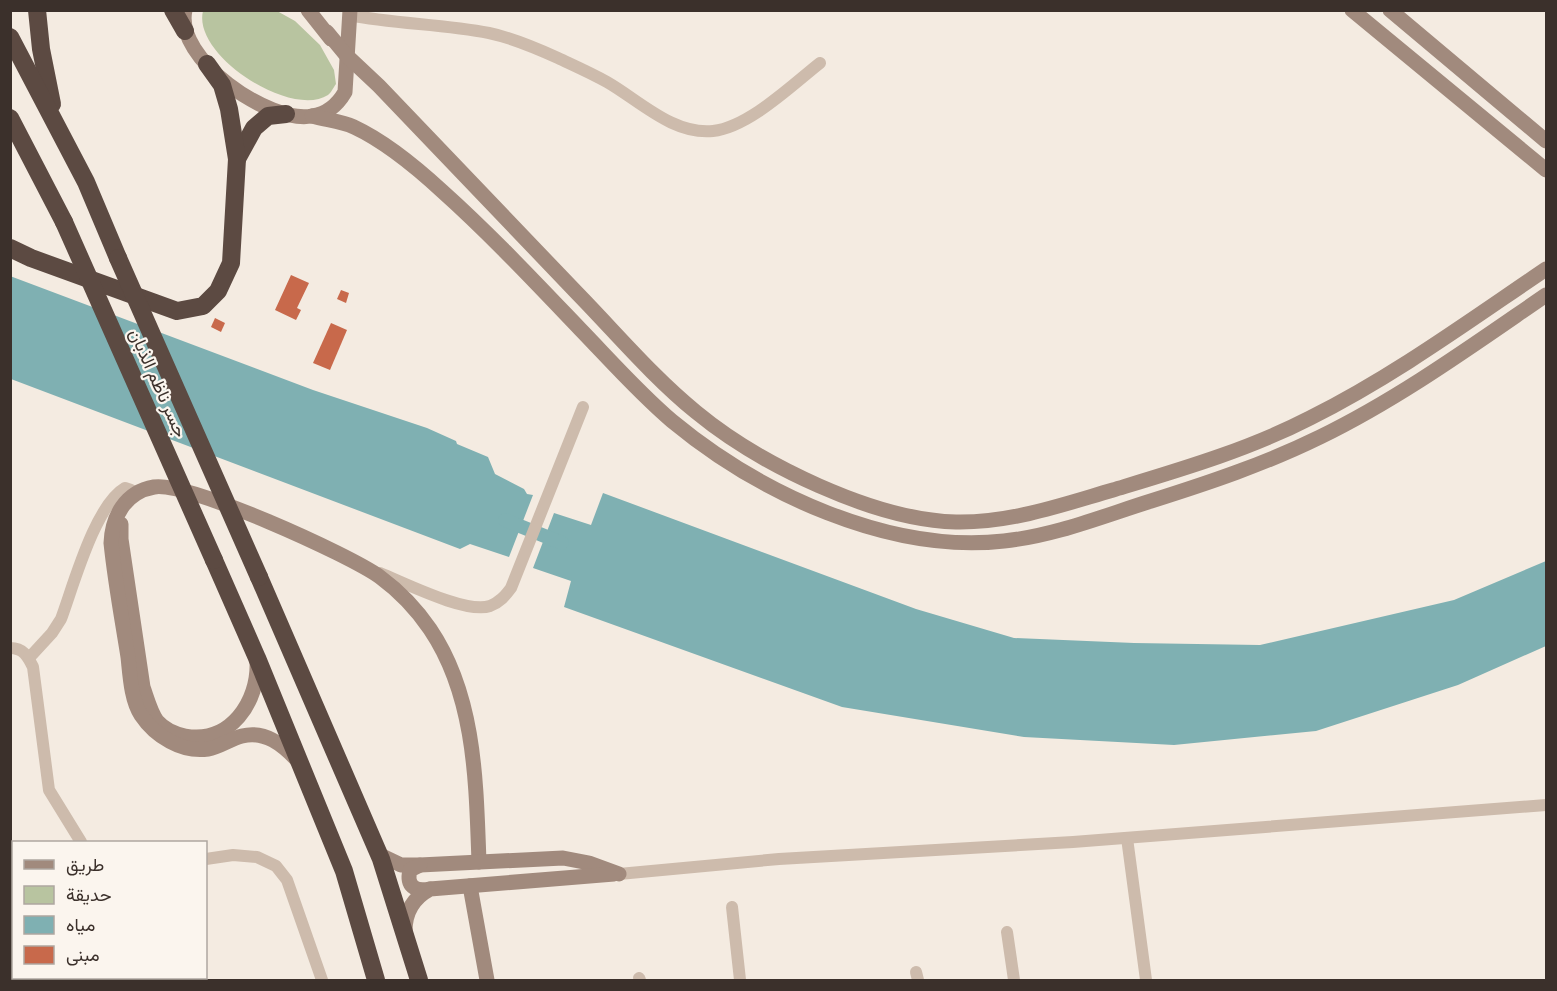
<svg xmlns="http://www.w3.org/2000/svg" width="1557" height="991" font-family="Ubuntu,Vazirmatn,sans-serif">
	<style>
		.green { fill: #b8c4a0 }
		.water { fill: #7fb0b2 }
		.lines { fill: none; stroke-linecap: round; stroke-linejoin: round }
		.canal { stroke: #7fb0b2; stroke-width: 14 }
		.building { fill: #c8694b }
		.street { stroke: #cdbbac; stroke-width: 12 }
		.secondary { stroke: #a18a7d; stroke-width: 15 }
		.highway { stroke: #5c4a42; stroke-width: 18 }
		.highway-bridge { stroke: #5c4a42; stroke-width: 18 }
		.labels { text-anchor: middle; stroke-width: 4.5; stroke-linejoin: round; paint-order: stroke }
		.street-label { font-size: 18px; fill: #3b302b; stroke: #fbf5ee }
	</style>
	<rect width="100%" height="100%" fill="#f4ebe1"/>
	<!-- green -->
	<path class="green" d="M 203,11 L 277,11 L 295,21 L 320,45 L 334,70 L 336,84 C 333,88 331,93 328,95 C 291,119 192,55 203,11 Z"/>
	<!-- water -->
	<g class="water">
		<path d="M 10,276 L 313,390 L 427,428 L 456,441 L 457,444 L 488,457 L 495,474 L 524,489 L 527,494 L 533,495 L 509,557 L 470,544 L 460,549 L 11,379 Z"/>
		<path d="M 603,493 L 916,609 L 1014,638 L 1134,643 L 1260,645 L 1454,600 L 1546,561 L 1546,646 L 1458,685 L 1316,731 L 1174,745 L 1024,737 L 842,707 L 564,607 L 571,581 L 533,568 L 554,513 L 591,525 Z"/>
	</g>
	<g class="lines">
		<!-- canal -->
		<path class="canal" d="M 505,520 L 562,543"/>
	</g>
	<!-- building -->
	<g class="building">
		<path d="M 291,275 L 309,283 L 297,308 L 301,310 L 296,320 L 275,310 Z"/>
		<path d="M 341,290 L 349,293 L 346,303 L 337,299 Z"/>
		<path d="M 215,318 L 225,323 L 221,332 L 211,327 Z"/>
		<path d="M 331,323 L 347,330 L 330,370 L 313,363 Z"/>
	</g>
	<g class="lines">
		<!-- street -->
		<g class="street">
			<path d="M 349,15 C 395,24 443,24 489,33 C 513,38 536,48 558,58 C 575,66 591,73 607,82 C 640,101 673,135 713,131 C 749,127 792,85 820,63"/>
			<path d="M 380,573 C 405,583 466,614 490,606 C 500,602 505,596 511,588 L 583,407"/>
			<path d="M 10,648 C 24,648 28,657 33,667 L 49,790 L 81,842"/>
			<path d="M 29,658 L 52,633 L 61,619 C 73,587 95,505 125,488 L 131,490 L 133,495"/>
			<path d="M 1127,838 L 1146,980"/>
			<path d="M 206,859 L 233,855 L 257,857 L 276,866 L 287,880 L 322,980"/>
			<path d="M 619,874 L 779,859 L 1073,842 L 1546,805"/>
			<path d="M 10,890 L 14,889"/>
			<path d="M 732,907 L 740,980"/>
			<path d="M 1007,932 L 1014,980"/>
			<path d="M 916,972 L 918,980"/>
			<path d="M 639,978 L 640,980"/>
		</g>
		<!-- secondary -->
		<g class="secondary">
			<path d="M 185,10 C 174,59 269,124 312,116 C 327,114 338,104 345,92 L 350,10"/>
			<path d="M 308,10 L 331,39"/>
			<path d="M 1352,10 L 1546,170"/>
			<path d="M 1390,10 L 1546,141"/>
			<path d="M 327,32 L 346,55 L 379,86 C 445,155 511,224 577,293 C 616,333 653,377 696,412 C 759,464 874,520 956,522 C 1011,523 1061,505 1113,490 C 1179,470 1248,450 1310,418 C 1394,376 1469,321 1546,269"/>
			<path d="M 312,116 C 326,120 342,121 354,127 C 386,142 416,167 442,191 C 490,234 535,282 580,329 C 610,360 639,393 672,421 C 759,493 889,554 1004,541 C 1054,536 1103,516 1151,501 C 1208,483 1265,464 1320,437 C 1400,398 1473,345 1546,295"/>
			<path d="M 121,524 L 121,539 L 143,687 C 147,698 150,711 157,721 C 164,729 175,734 185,736 C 230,744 259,702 257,661"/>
			<path d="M 298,761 C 283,745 265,730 242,736 C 230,739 220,747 208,749 C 182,753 155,736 141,715 C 131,700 130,675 128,657 C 122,619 115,582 111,543 C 112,517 125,492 154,487 C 187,481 350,555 380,577 C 399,591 417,610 430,629 C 476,697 476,784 479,862"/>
			<path d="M 380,855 L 401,865 L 420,865 L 563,858 L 589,863 L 619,874"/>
			<path d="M 420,865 L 410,870 C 406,886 415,892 430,889"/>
			<path d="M 470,886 L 487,980"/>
			<path d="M 405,931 C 405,913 413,898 430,889 L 614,874"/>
		</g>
		<!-- highway -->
		<g class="highway">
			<path d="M 37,10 L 41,49 L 52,104"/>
			<path d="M 173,10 L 185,31"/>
			<path d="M 10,37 L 86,182 L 118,258"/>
			<path d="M 10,118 L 64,222"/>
			<path d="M 237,159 L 254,128 L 268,116 L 286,114"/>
			<path d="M 10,248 L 31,258 L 177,311 L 203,306 L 218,291 L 231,263 L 237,159 L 229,109 L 222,85 L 207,64"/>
			<path d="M 214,560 L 257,658 L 344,871 L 376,980"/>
			<path d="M 259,577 L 381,859 L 419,980"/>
		</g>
		<!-- highway-bridge -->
		<g class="highway-bridge">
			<path d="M 64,222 L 214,560"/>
			<path d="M 118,258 L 259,577"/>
		</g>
	</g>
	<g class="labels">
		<!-- street labels -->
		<g class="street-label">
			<text transform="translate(158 383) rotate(66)" y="6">جسر ناظم الذبان</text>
		</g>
	</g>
	<!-- border -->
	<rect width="1557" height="991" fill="none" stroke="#3b302b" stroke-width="24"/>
	<!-- legend -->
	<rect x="12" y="841" width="195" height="138" fill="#fbf5ee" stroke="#aea6a0" stroke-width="1.5"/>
	<rect x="24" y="860" width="30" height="9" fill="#a18a7d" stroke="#aea6a0" stroke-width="1.5"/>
	<text x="66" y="871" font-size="18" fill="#3b302b">طريق</text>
	<rect x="24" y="886" width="30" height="18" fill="#b8c4a0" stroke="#aea6a0" stroke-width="1.5"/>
	<text x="66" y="901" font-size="18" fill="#3b302b">حديقة</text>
	<rect x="24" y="916" width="30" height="18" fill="#7fb0b2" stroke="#aea6a0" stroke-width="1.5"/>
	<text x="66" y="931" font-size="18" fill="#3b302b">مياه</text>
	<rect x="24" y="946" width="30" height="18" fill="#c8694b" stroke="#aea6a0" stroke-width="1.5"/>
	<text x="66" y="961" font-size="18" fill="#3b302b">مبنى</text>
</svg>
